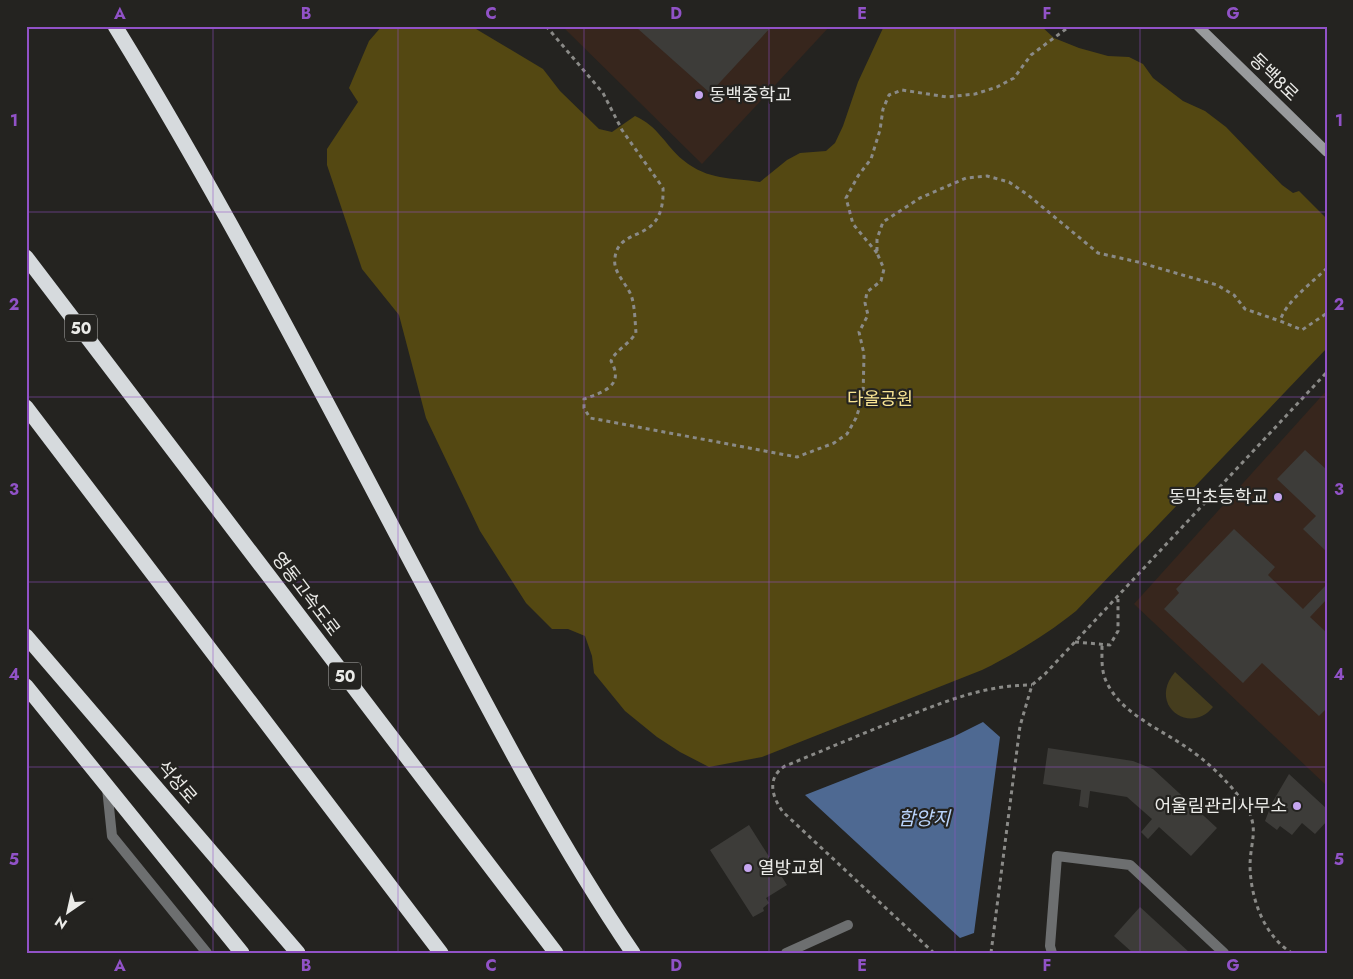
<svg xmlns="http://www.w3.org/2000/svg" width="1353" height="979" font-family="Jost,'Noto Sans KR',sans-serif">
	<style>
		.education { fill: #37261d }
		.green { fill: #453d1e }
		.forest { fill: #544812 }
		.water { fill: #4e6992 }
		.building { fill: #3d3c39 }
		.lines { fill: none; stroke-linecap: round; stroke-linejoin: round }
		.path { stroke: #8a8a87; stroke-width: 3; stroke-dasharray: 4 4; stroke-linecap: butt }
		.lane { stroke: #6d6f70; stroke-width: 10 }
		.secondary { stroke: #989a9c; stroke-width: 10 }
		.highway { stroke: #d6dadd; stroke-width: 15 }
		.grid { fill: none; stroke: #9152c7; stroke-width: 1; stroke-opacity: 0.55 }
		.poi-dot { fill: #c6a6f0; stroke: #242320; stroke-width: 2 }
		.labels { text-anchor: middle; stroke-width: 4.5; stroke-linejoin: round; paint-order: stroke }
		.shield { fill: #242320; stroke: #afafac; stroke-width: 1 }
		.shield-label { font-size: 16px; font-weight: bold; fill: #ebebe8 }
		.street-label { font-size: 18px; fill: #ebebe8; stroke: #242320 }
		.poi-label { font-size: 18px; fill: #ebebe8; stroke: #242320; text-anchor: start }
		.park-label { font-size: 18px; fill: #f7e392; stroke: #242320 }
		.water-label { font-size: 19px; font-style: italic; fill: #b9d3fa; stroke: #242320 }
		.neatline { fill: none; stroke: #9152c7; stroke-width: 2 }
		.grid-label { font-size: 16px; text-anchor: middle; font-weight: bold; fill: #9152c7 }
	</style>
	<rect width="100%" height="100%" fill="#242320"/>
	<!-- education -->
	<g class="education">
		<path d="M 562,26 L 830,26 L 702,164 Z"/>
		<path d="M 1327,390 L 1327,786 L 1134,604 Z"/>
	</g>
	<!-- green -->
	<path class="green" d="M 1175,672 L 1213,707 C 1190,736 1147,705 1175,672 Z"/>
	<!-- forest -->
	<path class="forest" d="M 382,26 L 471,26 L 543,69 L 560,91 L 599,129 L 612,132 L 635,116 C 658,126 665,145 683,160 C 709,181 730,177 760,182 L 787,160 L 800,153 L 826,151 L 835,143 L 843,126 L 858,82 L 884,26 L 1041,26 L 1054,38 L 1079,48 L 1108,56 L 1129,57 L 1143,64 L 1153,78 L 1183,101 L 1205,111 L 1226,127 L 1282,185 L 1293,193 L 1299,191 L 1327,219 L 1327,348 L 1076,611 C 1046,635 1016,653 982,670 L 762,757 L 709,767 L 680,752 L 657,737 L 625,711 L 594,673 L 592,656 L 585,636 L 568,629 L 552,629 L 526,603 L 480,531 L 426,418 L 399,315 L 362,269 L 327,165 L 327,149 L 358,102 L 349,88 L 369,41 Z"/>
	<!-- water -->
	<path class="water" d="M 983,722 L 1000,737 L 974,933 L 960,938 L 805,795 L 953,737 Z"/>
	<!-- building -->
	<g class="building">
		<path d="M 638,26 L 675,26 L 678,28 L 680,26 L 772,26 L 710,93 L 637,28 Z"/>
		<path d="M 1305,450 L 1327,470 L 1327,552 L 1303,529 L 1316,516 L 1277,479 Z"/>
		<path d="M 1234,529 L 1275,567 L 1268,575 L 1303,609 L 1327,584 L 1327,599 L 1310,617 L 1327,633 L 1327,708 L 1319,716 L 1262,663 L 1243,683 L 1164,609 L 1179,593 L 1176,589 Z"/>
		<path d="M 1048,748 L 1133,761 L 1153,769 L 1217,828 L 1191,856 L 1159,827 L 1148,839 L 1141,832 L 1152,819 L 1127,797 L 1090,791 L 1088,808 L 1079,806 L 1081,790 L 1043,784 Z"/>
		<path d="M 1289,774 L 1327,809 L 1327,821 L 1315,834 L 1302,823 L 1292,835 L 1280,826 L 1277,830 L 1265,821 L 1272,803 Z"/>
		<path d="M 749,825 L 787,885 L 766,898 L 769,903 L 763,908 L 764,911 L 753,917 L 710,850 Z"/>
		<path d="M 1140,907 L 1190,953 L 1133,953 L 1114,936 Z"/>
	</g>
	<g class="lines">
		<!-- path -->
		<g class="path">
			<path d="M 546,26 L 603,93 L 622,130 L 663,188 C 665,246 620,224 615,257 C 612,273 628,284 632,298 C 635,309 635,322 636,333 C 629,344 614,352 611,361 C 625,386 603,392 584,399 L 584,408 L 590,418 L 797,457 L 834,443 L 847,434 L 856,418 L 863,397 L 864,354 L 859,332 L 868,315 L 865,303 L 867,292 L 881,281 L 884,269 L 877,253 L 877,239 L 883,222 L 920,198 L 966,178 L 987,176 L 1009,182 L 1028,195 L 1098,253 L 1138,262 L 1217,285 L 1234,295 L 1245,309 L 1280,321"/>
			<path d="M 877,253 L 853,224 L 846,198 L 858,176 L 871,159 L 880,130 L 883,109 L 889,95 L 902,90 L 947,97 L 975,94 L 997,87 L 1014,78 L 1031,55 L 1070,26"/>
			<path d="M 1327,268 C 1312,283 1286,301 1280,321 L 1302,330 L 1327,313"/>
			<path d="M 1075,642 L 1110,645 L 1118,631 L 1118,599"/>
			<path d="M 1102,646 C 1102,658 1101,672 1107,683 C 1122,714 1160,729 1186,747 C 1207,761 1228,781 1243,802 C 1261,827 1250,840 1250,867 C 1251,899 1264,936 1292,953"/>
			<path d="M 934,953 L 783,812 C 771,796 767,777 785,766 C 827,749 868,731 910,715 C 952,699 987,685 1032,685"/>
			<path d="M 991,953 L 1020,726 L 1032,685 L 1045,674 L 1327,372"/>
		</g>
		<!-- lane -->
		<g class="lane">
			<path d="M 107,788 L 112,836 L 207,953"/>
			<path d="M 786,953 L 848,925"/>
			<path d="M 1052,953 L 1050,946 L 1057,856 L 1130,865 L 1224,953"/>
		</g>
		<!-- secondary -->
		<path class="secondary" d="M 1198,26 L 1327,152"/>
		<!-- highway -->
		<g class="highway">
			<path d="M 115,26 C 225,205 321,392 419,577 C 486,704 552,834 633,953"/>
			<path d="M 26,257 L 556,953"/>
			<path d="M 26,407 L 441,953"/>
			<path d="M 26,636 L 298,953"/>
			<path d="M 26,686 L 242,953"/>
		</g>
	</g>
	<!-- grid -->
	<path class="grid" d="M 213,26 L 213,953M 398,26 L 398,953M 584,26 L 584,953M 769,26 L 769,953M 955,26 L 955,953M 1140,26 L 1140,953M 26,212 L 1327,212M 26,397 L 1327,397M 26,582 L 1327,582M 26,767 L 1327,767"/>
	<!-- markers -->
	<g class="poi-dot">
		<circle cx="699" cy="95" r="5"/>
		<circle cx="1278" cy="497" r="5"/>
		<circle cx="1297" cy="806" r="5"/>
		<circle cx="748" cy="868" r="5"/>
	</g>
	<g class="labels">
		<!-- shield labels -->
		<g class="shield">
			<rect x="65" y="314.5" width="32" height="27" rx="4"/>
			<rect x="329" y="662.5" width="32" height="27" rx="4"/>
		</g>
		<g class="shield-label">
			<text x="81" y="334">50</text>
			<text x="345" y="682">50</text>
		</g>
		<!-- street labels -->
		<g class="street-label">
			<text transform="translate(1274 77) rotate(44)" y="6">동백8로</text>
			<text transform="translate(306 594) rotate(53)" y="6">영동고속도로</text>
			<text transform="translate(177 782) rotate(49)" y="6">석성로</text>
		</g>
		<!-- poi labels -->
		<g class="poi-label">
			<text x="709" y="101">동백중학교</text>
			<text x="1268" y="503" text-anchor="end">동막초등학교</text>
			<text x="1287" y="812" text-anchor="end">어울림관리사무소</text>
			<text x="758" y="874">열방교회</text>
		</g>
		<!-- park labels -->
		<g class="park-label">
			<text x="880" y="405">다올공원</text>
		</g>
		<!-- water labels -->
		<g class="water-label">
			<text x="924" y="825">함양지</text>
		</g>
	</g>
	<!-- border -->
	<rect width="1353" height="979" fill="none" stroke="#242320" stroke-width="55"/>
	<!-- north arrow -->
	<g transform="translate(68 912) rotate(214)" stroke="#242320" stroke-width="4" paint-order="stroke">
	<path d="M0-4L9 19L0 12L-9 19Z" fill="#ebebe8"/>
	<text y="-8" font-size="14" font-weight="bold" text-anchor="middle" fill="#ebebe8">N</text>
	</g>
	<rect x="28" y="28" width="1298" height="924" class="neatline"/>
	<g class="grid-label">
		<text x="120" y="19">A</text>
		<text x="306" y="19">B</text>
		<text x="491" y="19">C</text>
		<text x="676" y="19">D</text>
		<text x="862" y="19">E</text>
		<text x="1047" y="19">F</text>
		<text x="1233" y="19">G</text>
		<text x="14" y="126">1</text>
		<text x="1339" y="126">1</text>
		<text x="14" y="310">2</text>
		<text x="1339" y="310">2</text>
		<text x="14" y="495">3</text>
		<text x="1339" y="495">3</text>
		<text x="14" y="680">4</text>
		<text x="1339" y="680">4</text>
		<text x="14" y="865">5</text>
		<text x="1339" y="865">5</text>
		<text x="120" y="971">A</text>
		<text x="306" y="971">B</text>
		<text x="491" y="971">C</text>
		<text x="676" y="971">D</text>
		<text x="862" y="971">E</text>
		<text x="1047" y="971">F</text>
		<text x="1233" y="971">G</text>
	</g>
</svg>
